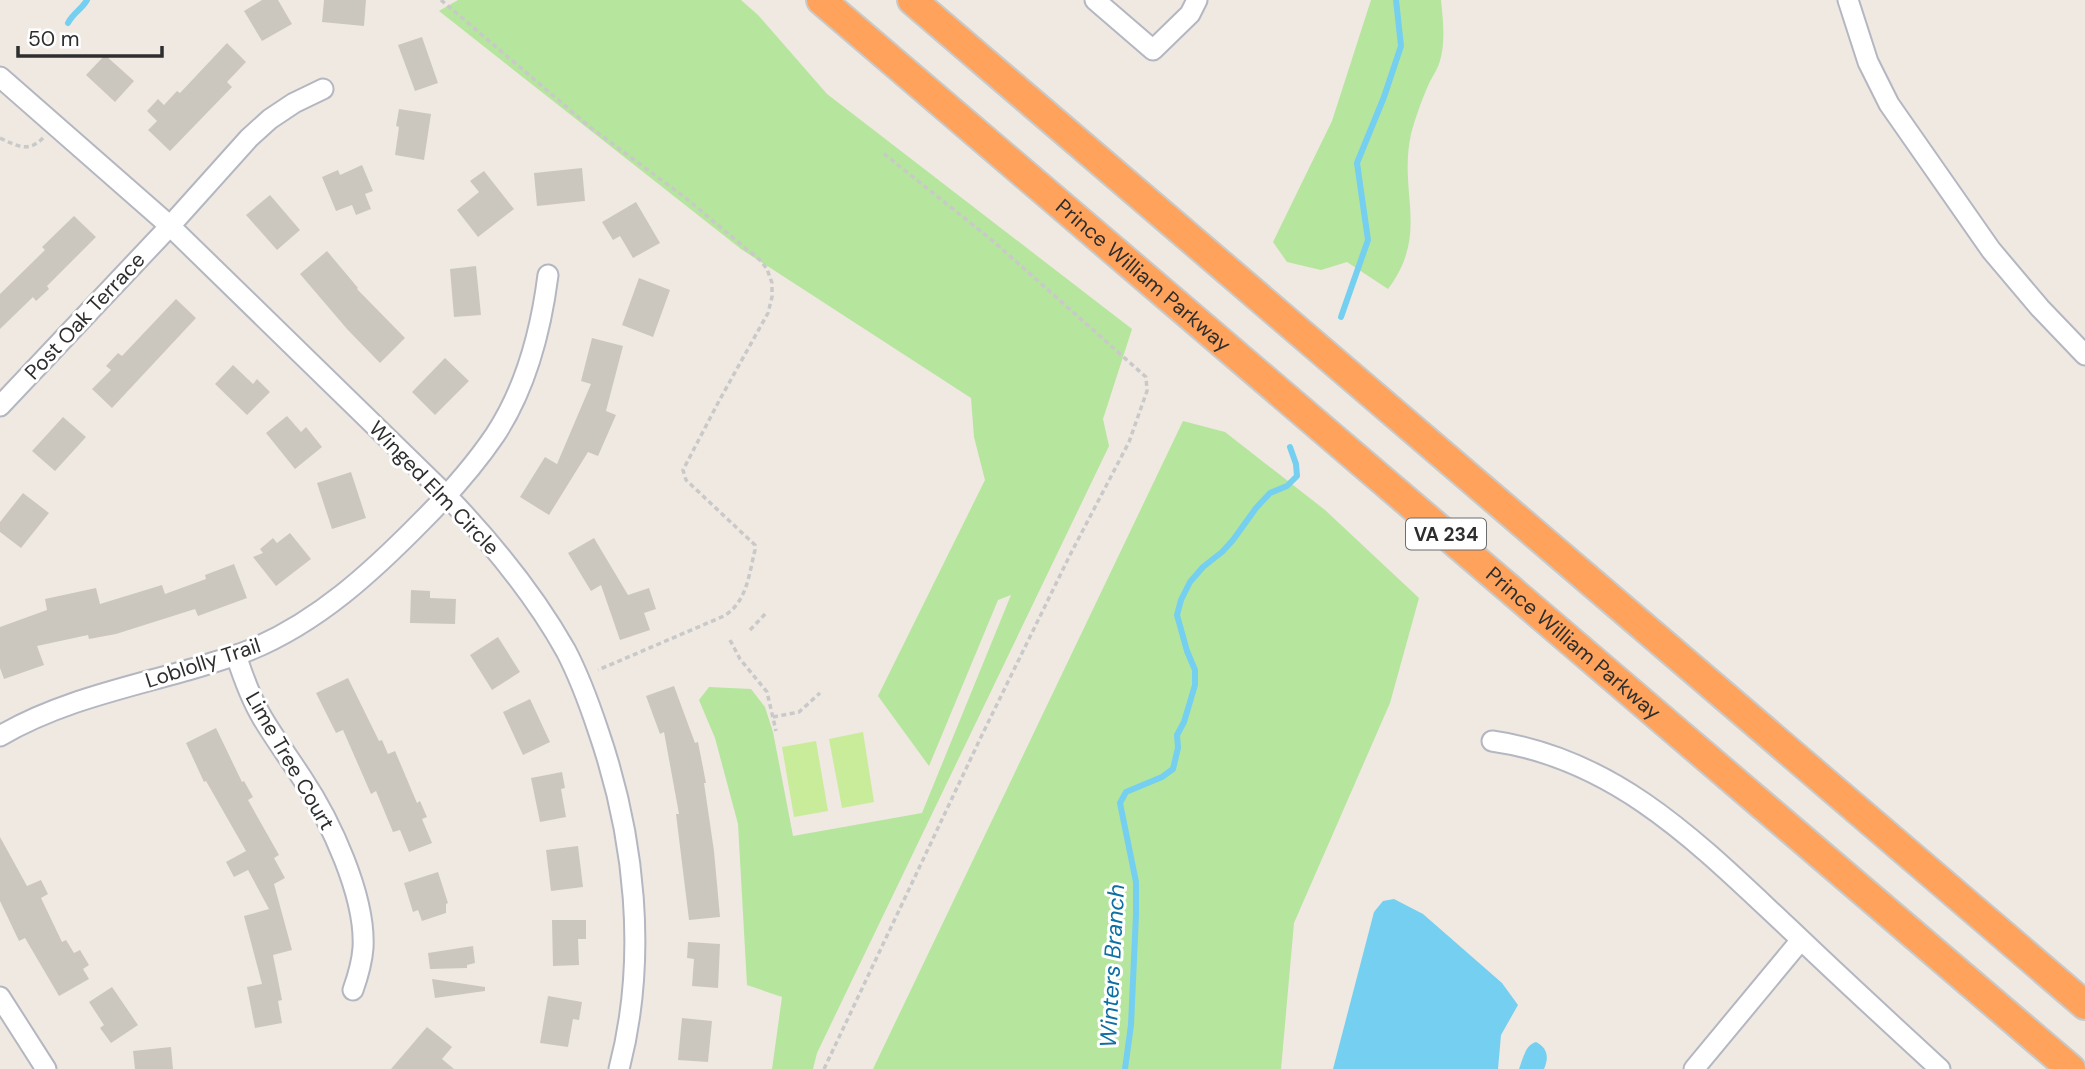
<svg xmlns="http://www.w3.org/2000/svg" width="2085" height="1069" font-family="'DM Sans',sans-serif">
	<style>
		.green { fill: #b6e59e }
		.pitch { fill: #c9ec9a }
		.water { fill: #75cff0 }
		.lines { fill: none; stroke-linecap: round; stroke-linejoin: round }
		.stream { stroke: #75cff0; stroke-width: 6 }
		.building { fill: #cbc7bf }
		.minor-casing { stroke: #b4b7c1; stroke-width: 23 }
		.highway-casing { stroke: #c9c9c9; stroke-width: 32 }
		.path { stroke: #c9c9c9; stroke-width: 3.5; stroke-dasharray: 5 3.5; stroke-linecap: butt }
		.minor { stroke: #fff; stroke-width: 19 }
		.highway { stroke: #ffa35c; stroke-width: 28 }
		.labels { text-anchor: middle; stroke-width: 6; stroke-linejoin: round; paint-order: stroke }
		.shield { fill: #fff; stroke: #6d6d6d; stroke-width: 2 }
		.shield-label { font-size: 19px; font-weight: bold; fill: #2e2e2e }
		.street-label { font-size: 21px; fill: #2e2e2e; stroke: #fff }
		.water-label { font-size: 23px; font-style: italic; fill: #0d6fa3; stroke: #fff }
	</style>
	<rect width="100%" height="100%" fill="#efe9e1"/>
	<!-- green -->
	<g class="green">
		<path d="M 458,0 L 741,0 L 758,15 L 827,94 L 1132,329 L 1103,419 L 1109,446 L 817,1053 L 813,1069 L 772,1069 L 782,997 L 747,985 L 738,824 L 715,738 L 699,700 L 709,687 L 751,689 L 765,707 L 773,732 L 793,836 L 922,813 L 1011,595 L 998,600 L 929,766 L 878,696 L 985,480 L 974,437 L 971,398 L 741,249 L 439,11 Z"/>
		<path d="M 1371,0 L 1441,0 C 1443,20 1446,44 1439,64 C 1436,72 1430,80 1427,88 C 1421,102 1415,119 1411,134 C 1398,193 1430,233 1388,289 L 1347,262 L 1321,270 L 1287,262 L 1273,242 L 1332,121 Z"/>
		<path d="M 1183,421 L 1225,432 L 1325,510 L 1419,598 L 1390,703 L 1294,923 L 1281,1069 L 873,1069 Z"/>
	</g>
	<!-- pitch -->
	<g class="pitch">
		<path d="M 863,732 L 874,802 L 842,808 L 829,739 Z"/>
		<path d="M 816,741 L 828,811 L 794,817 L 782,747 Z"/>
	</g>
	<!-- water -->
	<g class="water">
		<path d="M 1394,899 L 1423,914 L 1502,983 L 1518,1005 L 1501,1035 L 1498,1069 L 1333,1069 L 1374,912 L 1383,901 Z"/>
		<path d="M 1536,1042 C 1548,1048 1549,1058 1544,1069 L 1519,1069 C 1523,1059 1525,1045 1536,1042 Z"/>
	</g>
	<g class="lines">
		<!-- stream -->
		<g class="stream">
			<path d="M 68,23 C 73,13 82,9 87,0"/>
			<path d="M 1341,317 L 1368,240 L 1357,163 L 1384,97 L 1401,46 L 1396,0"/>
			<path d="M 1125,1069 L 1131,1025 L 1136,915 L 1136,882 L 1120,803 L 1126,792 L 1162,777 L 1173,769 L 1178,748 L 1177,735 L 1184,722 L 1195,685 L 1195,670 L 1187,651 L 1177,615 L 1181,600 L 1190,582 L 1203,567 L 1222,552 L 1233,540 L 1256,508 L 1270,493 L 1287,486 L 1297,476 L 1296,464 L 1290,447"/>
		</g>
	</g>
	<!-- building -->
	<g class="building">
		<path d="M 262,0 L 278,0 L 292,24 L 262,41 L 244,11 Z"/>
		<path d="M 324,0 L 366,0 L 364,26 L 322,22 Z"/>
		<path d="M 422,37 L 438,83 L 415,91 L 398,45 Z"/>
		<path d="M 227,43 L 246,62 L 227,82 L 232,87 L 170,151 L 148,130 L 157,121 L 147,111 L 158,99 L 164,105 L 177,91 L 180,93 Z"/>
		<path d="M 105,55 L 134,81 L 115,102 L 86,75 Z"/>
		<path d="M 399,109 L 431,114 L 424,160 L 395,155 L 399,127 L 396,126 Z"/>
		<path d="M 362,165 L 373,191 L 365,194 L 371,209 L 356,215 L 352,205 L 336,211 L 322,177 L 338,170 L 340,175 Z"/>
		<path d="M 582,168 L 585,201 L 537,206 L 534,173 Z"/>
		<path d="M 484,171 L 514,209 L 478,237 L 457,210 L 479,192 L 470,181 Z"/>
		<path d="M 270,195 L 300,230 L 277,250 L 246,215 Z"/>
		<path d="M 636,202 L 660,243 L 633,258 L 620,236 L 613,240 L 602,222 Z"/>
		<path d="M 74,216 L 96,237 L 47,286 L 49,289 L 36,301 L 33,297 L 0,329 L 0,294 L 45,250 L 42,247 Z"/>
		<path d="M 327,251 L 358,288 L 357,289 L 405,338 L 380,363 L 347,329 L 300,274 Z"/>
		<path d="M 476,266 L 481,315 L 454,317 L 450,269 Z"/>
		<path d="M 639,278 L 670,290 L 653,337 L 622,325 Z"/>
		<path d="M 176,299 L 196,318 L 112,408 L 92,389 L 111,370 L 106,366 L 118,353 L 122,356 Z"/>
		<path d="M 592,338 L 623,346 L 606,411 L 616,415 L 598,456 L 588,452 L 549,515 L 520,497 L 545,457 L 557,464 L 591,384 L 581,381 Z"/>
		<path d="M 445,358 L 469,381 L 435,415 L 412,392 Z"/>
		<path d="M 233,365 L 253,384 L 257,379 L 270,392 L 247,415 L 215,384 Z"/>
		<path d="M 287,416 L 301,432 L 306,427 L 322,447 L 295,469 L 266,433 Z"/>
		<path d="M 63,417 L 86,437 L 55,471 L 32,451 Z"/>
		<path d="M 351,472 L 366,518 L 332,529 L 317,483 Z"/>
		<path d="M 23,493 L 49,513 L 21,548 L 0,532 L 0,522 Z"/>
		<path d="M 290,533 L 311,559 L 276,586 L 253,557 L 263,553 L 260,549 L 273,538 L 277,543 Z"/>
		<path d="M 594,538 L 628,595 L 649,588 L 656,609 L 644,613 L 650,630 L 620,640 L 601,585 L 591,591 L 568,553 Z"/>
		<path d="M 234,564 L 247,598 L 198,616 L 195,609 L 116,634 L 89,639 L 88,635 L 37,646 L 44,665 L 4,679 L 0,668 L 0,627 L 47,610 L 45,599 L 96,588 L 100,604 L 162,585 L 165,594 L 206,579 L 205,575 Z"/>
		<path d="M 411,590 L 430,591 L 430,598 L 456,599 L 455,624 L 410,623 Z"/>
		<path d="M 498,637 L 520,672 L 492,690 L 470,655 Z"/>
		<path d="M 348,678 L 379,741 L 382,740 L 388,754 L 395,751 L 417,803 L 420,801 L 427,817 L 422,819 L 432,843 L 409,852 L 400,830 L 393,832 L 376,791 L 371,794 L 343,730 L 336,733 L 316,693 Z"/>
		<path d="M 674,686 L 695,743 L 698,742 L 706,783 L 704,783 L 714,851 L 720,917 L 689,920 L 676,814 L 679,814 L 664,732 L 660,734 L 646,696 Z"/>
		<path d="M 530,699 L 550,742 L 523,755 L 503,712 Z"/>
		<path d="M 216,728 L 242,782 L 244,781 L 253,797 L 248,800 L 279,855 L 274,858 L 285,878 L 274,884 L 292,950 L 273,955 L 282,1000 L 278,1001 L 282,1023 L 255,1028 L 247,987 L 262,984 L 244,916 L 269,909 L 248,870 L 234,877 L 226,862 L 246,851 L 206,781 L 204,782 L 186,743 Z"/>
		<path d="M 562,772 L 565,788 L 561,789 L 566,817 L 540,822 L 531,778 Z"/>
		<path d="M 0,837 L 27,886 L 41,880 L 48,894 L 41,898 L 62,942 L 66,940 L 74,953 L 80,950 L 89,965 L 83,969 L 89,979 L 59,996 L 25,938 L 19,941 L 0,901 Z"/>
		<path d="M 578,846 L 583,887 L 551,891 L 546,850 Z"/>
		<path d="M 438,872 L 448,903 L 446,904 L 446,913 L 422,921 L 418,910 L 413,912 L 404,883 Z"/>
		<path d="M 552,920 L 586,920 L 586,939 L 578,939 L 579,965 L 553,966 Z"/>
		<path d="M 688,942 L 720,944 L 718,988 L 692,986 L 694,959 L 687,958 Z"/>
		<path d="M 473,946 L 475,963 L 467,965 L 467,968 L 430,969 L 428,953 Z"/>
		<path d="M 432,979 L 485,987 L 485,991 L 435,998 Z"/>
		<path d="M 112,987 L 138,1025 L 111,1043 L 100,1028 L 104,1025 L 89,1002 Z"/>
		<path d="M 548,996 L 582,1002 L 579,1020 L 573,1019 L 568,1047 L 540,1043 Z"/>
		<path d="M 682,1018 L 712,1021 L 708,1062 L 678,1060 Z"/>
		<path d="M 427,1027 L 452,1047 L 442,1059 L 454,1069 L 391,1069 Z"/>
		<path d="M 171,1047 L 173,1069 L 135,1069 L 133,1051 Z"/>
	</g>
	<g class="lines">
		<defs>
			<g id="minor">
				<path d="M 1095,0 L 1153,50 L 1190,14 L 1197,0"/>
				<path d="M 1848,0 L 1868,62 L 1889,104 L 1991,250 L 2040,308 L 2085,355"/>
				<path d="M 0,77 L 170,226 L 447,496 C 492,543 534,594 566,651 C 579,676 589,703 598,730 C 635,837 648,958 619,1069"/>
				<path d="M 0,406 L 170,226 L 249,138 L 270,119 L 294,103 L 323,89"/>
				<path d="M 236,655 C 243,677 251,699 263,719 C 275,739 289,758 302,778 C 330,820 366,896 363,948 C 362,962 358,976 353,990"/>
				<path d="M 0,736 C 63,699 136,686 205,665 C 220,660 236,656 250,650 C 318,622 372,572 423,520 C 449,494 474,466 495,435 C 526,388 541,330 548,275"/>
				<path d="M 1492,741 C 1619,759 1703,848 1792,931 C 1841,978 1890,1023 1940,1069"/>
				<path d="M 0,997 L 46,1069"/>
				<path d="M 1694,1069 L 1801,940"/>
			</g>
			<g id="highway">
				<path id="s1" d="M 821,0 L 2071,1069"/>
				<path d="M 912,0 L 2085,1005"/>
			</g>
		</defs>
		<!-- minor casing -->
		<use href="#minor" class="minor-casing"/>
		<!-- highway casing -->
		<use href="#highway" class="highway-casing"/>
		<!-- path -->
		<g class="path">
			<path d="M 441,0 L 590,127 L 683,196 L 761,261 L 767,269 L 772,283 L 772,297 L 768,313 L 719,401 L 683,470 L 686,480 L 755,545 L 755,550 C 749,574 747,602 724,616 L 598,670"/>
			<path d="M 0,138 C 17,146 28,153 43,138"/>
			<path d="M 750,630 L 767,612"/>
			<path d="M 730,640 L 740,659 L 767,692 L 776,731"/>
			<path d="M 773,717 L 799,712 L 820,693"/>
			<path d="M 824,1069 L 981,737 L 1070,555 L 1129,442 L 1147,391 L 1146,377 L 993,241 L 883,153"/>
		</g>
		<!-- minor -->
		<use href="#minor" class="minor"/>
		<!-- highway -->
		<use href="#highway" class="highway"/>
	</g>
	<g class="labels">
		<!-- shield labels -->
		<rect class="shield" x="1406" y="518.5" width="80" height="31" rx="5"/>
		<g class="shield-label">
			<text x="1446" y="541">VA 234</text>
		</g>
		<!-- street labels -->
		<g class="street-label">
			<text dy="7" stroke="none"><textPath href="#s1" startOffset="424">Prince William Parkway</textPath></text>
			<text transform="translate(85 316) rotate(-47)" y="7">Post Oak Terrace</text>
			<text transform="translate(434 488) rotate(46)" y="7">Winged Elm Circle</text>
			<text dy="7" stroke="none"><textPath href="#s1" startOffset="990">Prince William Parkway</textPath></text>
			<text transform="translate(203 663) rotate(-18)" y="7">Loblolly Trail</text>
			<text transform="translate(290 761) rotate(60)" y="7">Lime Tree Court</text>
		</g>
		<!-- water labels -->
		<g class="water-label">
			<text transform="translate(1112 966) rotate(-87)" y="8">Winters Branch</text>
		</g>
	</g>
	<!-- scale -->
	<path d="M18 46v10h144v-10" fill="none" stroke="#2e2e2e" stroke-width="3.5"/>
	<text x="28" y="46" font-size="21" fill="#2e2e2e" stroke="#ffffff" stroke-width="5" paint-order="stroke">50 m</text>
</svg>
